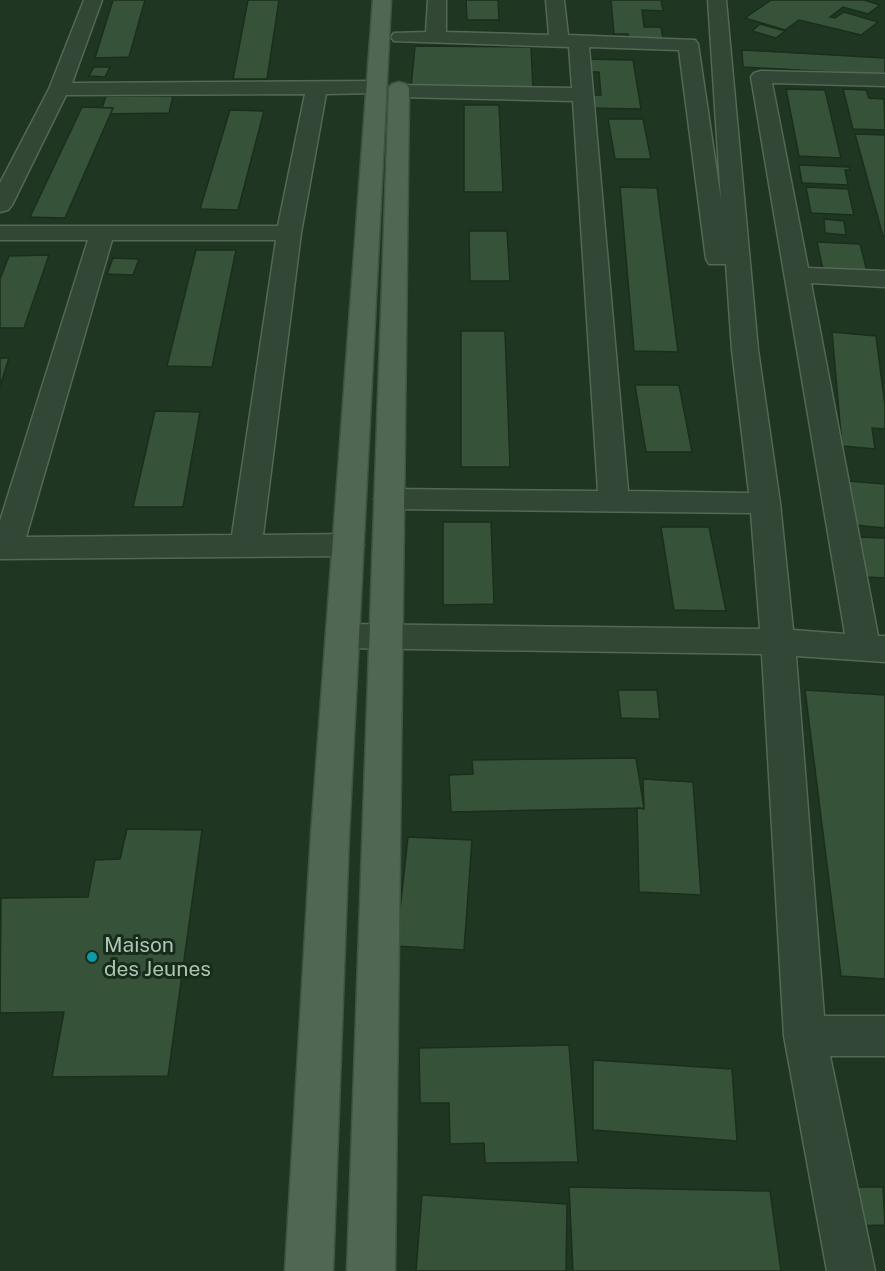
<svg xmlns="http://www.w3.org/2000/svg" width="885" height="1271" font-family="'Public Sans',sans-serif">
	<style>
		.building { fill: #365339; stroke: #1a2e1c; stroke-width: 1.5 }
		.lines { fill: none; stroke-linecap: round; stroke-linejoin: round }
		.street-casing { stroke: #536855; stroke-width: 3 }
		.primary-casing { stroke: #3f5441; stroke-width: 3 }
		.street { fill: #324735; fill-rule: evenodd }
		.primary { fill: #506853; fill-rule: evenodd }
		.culture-dot { fill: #0f9aa8; stroke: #182c1b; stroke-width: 2 }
		.labels { text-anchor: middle; stroke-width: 6; stroke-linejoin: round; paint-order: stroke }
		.near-poi-label { font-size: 21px; fill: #acc4b0; stroke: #182c1b; text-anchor: start }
	</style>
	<rect width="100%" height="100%" fill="#1f3722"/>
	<!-- building -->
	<g class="building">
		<path d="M 113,0 L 145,0 L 129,57 L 95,58 Z"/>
		<path d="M 248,0 L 279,0 L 267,79 L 233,79 Z"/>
		<path d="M 466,0 L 498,0 L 499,20 L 467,20 Z"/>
		<path d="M 611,0 L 661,0 L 663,11 L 642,10 L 644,27 L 661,27 L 663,39 L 629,38 L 628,34 L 614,34 Z"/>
		<path d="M 771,0 L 864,0 L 880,5 L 868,14 L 843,7 L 830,17 L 835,18 L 844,12 L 878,22 L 861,35 L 799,20 L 785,30 L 745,18 Z"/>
		<path d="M 760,24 L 785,31 L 776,38 L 752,31 Z"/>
		<path d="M 415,46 L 531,47 L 533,89 L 411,88 Z"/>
		<path d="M 742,50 L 885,58 L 885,75 L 743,67 Z"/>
		<path d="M 583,59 L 633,60 L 641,109 L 587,108 L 586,95 L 601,95 L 599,72 L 584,72 Z"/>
		<path d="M 94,67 L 110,67 L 105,77 L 89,76 Z"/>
		<path d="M 786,89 L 825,90 L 841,158 L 799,156 Z"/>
		<path d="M 843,89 L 866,90 L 869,98 L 884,99 L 885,130 L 853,129 Z"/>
		<path d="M 106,96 L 173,96 L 169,113 L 100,114 Z"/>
		<path d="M 464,105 L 499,105 L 503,192 L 464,192 Z"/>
		<path d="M 82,107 L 113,108 L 65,218 L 30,217 Z"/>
		<path d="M 230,110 L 264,111 L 238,210 L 200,209 Z"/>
		<path d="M 608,119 L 643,119 L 651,159 L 615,159 Z"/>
		<path d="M 855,134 L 885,135 L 885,236 L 883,236 Z"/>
		<path d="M 799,165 L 849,167 L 850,170 L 845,170 L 848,185 L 802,183 Z"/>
		<path d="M 620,187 L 657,188 L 678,352 L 634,351 Z"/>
		<path d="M 806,187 L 848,189 L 854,215 L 811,213 Z"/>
		<path d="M 824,219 L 844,221 L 846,235 L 825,233 Z"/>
		<path d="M 469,231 L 507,231 L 510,281 L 470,281 Z"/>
		<path d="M 817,242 L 860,244 L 868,275 L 824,274 Z"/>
		<path d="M 196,250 L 236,250 L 212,367 L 167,366 Z"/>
		<path d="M 49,255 L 24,328 L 0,328 L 0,279 L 9,256 Z"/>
		<path d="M 113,258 L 139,259 L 133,275 L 107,274 Z"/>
		<path d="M 461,331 L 505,331 L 510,467 L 461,467 Z"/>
		<path d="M 832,332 L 876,336 L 885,406 L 885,429 L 872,428 L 875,449 L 842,446 Z"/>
		<path d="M 0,358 L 9,358 L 0,386 Z"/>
		<path d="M 635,385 L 679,385 L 692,452 L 646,452 Z"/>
		<path d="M 155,411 L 200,412 L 183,507 L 133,507 Z"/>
		<path d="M 848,481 L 885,484 L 885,528 L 854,525 Z"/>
		<path d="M 443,522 L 491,522 L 494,604 L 443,605 Z"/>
		<path d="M 661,527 L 709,527 L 726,611 L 674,610 Z"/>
		<path d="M 857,537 L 885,538 L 885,578 L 865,577 Z"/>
		<path d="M 618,690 L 657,690 L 660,719 L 621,718 Z"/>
		<path d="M 805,690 L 885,695 L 885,979 L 841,976 Z"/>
		<path d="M 636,758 L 644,808 L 451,812 L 449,775 L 473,774 L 472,760 Z"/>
		<path d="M 643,779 L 693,782 L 701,895 L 639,892 L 637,808 L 644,809 Z"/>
		<path d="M 127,829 L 202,830 L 168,1076 L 52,1077 L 64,1012 L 0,1013 L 1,898 L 88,897 L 95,860 L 120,859 Z"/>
		<path d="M 408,837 L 472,840 L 464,950 L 396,946 Z"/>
		<path d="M 569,1045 L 578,1162 L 485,1163 L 484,1143 L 450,1144 L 449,1103 L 420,1103 L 419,1048 Z"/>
		<path d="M 593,1060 L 732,1069 L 737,1141 L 593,1130 Z"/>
		<path d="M 569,1187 L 770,1191 L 781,1271 L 573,1271 Z"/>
		<path d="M 842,1187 L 883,1187 L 885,1225 L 851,1226 Z"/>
		<path d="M 422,1195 L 567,1204 L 566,1271 L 416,1271 Z"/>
	</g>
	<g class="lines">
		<defs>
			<g id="street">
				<path d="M 84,0 L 102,0 L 72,83 L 378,81 L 385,83 L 388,87 L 385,91 L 378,93 L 326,94 L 301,233 L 263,535 L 349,534 L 360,537 L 364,545 L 360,553 L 349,556 L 0,559 L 0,521 L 88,240 L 0,240 L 0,226 L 278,226 L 305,94 L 66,95 L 12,205 L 8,210 L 0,212 L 0,183 L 49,89 ZM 112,240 L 276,240 L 232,535 L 26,537 Z"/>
				<path d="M 428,0 L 446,0 L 446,32 L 549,35 L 546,0 L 564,0 L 568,35 L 695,40 L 698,44 L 721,200 L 708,0 L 726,0 L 758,350 L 780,503 L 793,630 L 845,634 L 751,77 L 754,73 L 761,71 L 885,74 L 885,86 L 772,83 L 808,268 L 885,271 L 885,287 L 811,283 L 878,636 L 885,636 L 885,662 L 796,656 L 824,1016 L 885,1016 L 885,1056 L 830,1056 L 875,1271 L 827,1271 L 784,1036 L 762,654 L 343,648 L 331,645 L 326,636 L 331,627 L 343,624 L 760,629 L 751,513 L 389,509 L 378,506 L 374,499 L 378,492 L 389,489 L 598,491 L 573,101 L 399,97 L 392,95 L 389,91 L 392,87 L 399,85 L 572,88 L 569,47 L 394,41 L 391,37 L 394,33 L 426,32 ZM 589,47 L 679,50 L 706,259 L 709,264 L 726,264 L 732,350 L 749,493 L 628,491 Z"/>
			</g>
			<g id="primary">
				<path d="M 373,0 L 391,0 L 349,835 L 333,1271 L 285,1271 L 311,835 Z"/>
				<path d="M 399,82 L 406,84 L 409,88 L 395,1271 L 347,1271 L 389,88 L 392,84 Z"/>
			</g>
		</defs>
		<!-- street casing -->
		<use href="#street" class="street-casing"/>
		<!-- primary casing -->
		<use href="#primary" class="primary-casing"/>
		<!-- street -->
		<use href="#street" class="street"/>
		<!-- primary -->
		<use href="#primary" class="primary"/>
	</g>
	<!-- markers -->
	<circle class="culture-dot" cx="92" cy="957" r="6"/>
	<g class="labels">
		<!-- near-poi labels -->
		<g class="near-poi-label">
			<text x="104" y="952">Maison<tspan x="104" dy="24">des Jeunes</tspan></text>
		</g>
	</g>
</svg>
